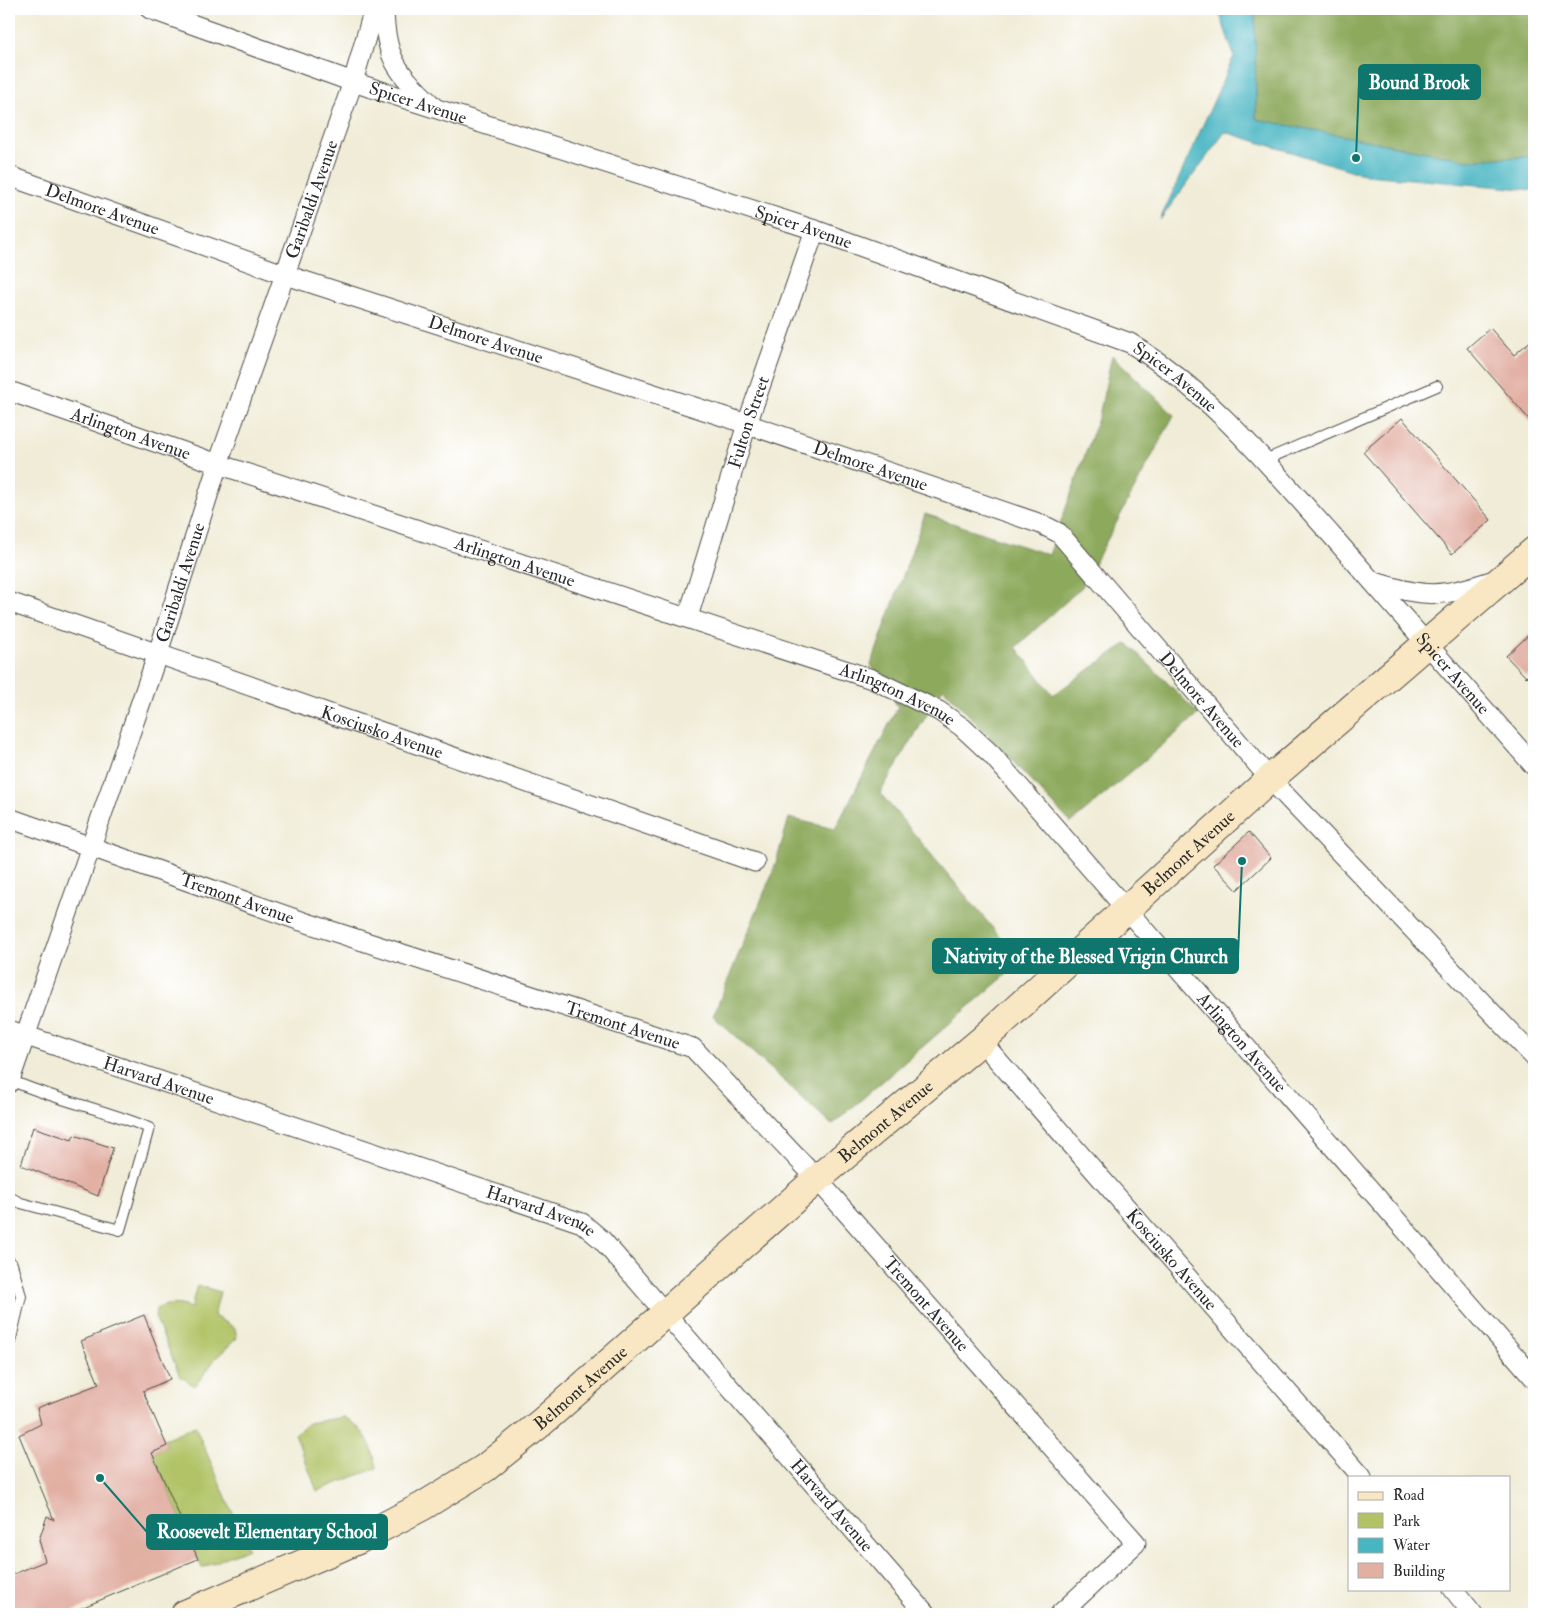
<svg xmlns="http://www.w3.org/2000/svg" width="1543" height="1623" font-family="'IM FELL Double Pica',serif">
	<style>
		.green { fill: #b1c366; stroke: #6e7748 }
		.forest { fill: #8ca95b; stroke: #5c6a43 }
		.water { fill: #47b5c2; stroke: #397076 }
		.building { fill: #e2afa3 }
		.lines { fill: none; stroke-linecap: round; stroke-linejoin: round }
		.lane-casing { stroke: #494845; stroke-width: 12 }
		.street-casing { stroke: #494845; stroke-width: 21 }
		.secondary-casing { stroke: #494845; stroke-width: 30 }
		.lane { stroke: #fff; stroke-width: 10 }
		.street { stroke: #fff; stroke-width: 19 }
		.secondary { stroke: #f9e7c3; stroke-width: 28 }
		.labels { text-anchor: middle; stroke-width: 4; stroke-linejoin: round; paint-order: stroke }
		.street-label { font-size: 18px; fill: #2b2b2b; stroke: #fff }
		.leader { fill: none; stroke: #0f766e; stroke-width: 2 }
		.callout-dot { fill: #0f766e; stroke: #fff; stroke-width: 2 }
		.callout { fill: #0f766e; stroke: #0f766e; stroke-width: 2 }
		.callout-label { font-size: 19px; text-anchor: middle; font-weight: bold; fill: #fff }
	</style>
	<rect width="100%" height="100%" fill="#fff"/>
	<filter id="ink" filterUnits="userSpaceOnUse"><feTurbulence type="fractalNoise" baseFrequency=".02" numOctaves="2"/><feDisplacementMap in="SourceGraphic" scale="10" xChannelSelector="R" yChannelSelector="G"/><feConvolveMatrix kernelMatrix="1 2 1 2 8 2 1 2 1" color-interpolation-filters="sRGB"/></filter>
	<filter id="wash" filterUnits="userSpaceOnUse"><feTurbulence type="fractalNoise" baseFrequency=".0096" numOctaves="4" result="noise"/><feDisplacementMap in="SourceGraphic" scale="20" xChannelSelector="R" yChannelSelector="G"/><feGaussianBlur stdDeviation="1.12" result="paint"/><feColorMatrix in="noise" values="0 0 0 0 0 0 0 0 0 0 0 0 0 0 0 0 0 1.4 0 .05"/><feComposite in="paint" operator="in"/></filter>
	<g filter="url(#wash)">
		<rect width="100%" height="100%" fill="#f0ecd7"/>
		<!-- green -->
		<g class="green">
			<path d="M 197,1285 L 220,1292 L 214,1316 L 235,1328 L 237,1338 L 216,1358 L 195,1386 L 180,1376 L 155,1317 L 156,1309 C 169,1303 177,1303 191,1308 Z"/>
			<path d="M 343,1417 C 365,1428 372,1445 377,1468 L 317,1491 L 295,1434 L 308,1423 Z"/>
			<path d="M 195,1426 L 248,1548 L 202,1568 L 152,1453 L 167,1446 L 164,1439 Z"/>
		</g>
		<!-- forest -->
		<g class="forest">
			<path d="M 1255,9 L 1534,9 L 1534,156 L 1468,160 L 1256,119 Z"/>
			<path d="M 1112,355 L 1174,415 L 1082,587 L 1016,647 L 1053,695 L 1127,643 L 1199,714 L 1071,823 L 943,688 L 880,793 L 1021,962 L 832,1125 L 713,1016 L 774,869 L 789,818 L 835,829 L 898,707 L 871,665 L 925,514 L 1049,555 L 1099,416 Z"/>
		</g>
		<!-- water -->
		<path class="water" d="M 1218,9 L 1255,9 L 1256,119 L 1468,160 L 1534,156 L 1534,190 L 1366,175 L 1225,132 L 1160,220 L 1234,56 Z"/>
		<g id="blocks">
			<!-- building -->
			<g class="building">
				<path d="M 1490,328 L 1514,355 L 1534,338 L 1534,425 L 1467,348 Z"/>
				<path d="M 1402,418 L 1491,520 L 1452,554 L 1363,452 Z"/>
				<path d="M 1534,630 L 1534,670 L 1526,677 L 1506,656 Z"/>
				<path d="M 1249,832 L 1271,858 L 1237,890 L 1213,865 Z"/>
				<path d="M 33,1127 L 72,1140 L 74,1135 L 113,1148 L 98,1196 L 21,1165 Z"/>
				<path d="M 144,1315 L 170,1379 L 143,1391 L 167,1446 L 152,1453 L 198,1559 L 67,1614 L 9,1614 L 9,1576 L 45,1561 L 39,1540 L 47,1516 L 54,1520 L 19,1435 L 41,1424 L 37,1408 L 99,1384 L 81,1341 Z"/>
			</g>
		</g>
	</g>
	<g filter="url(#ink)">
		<use href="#blocks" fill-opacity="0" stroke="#494845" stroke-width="1"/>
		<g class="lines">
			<defs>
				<g id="lane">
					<path d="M 1265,460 L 1437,386"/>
					<path d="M 9,1197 L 21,1203 L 120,1230 L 149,1128 C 104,1109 55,1100 10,1080"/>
					<path d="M 9,1261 L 12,1264 L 21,1296 L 9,1347"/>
				</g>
				<g id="street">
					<path id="s1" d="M 150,9 L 353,82 L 815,230 L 1130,343 C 1211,393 1271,468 1334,538 C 1401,614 1468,690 1534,766"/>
					<path d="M 384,9 C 385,58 397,72 432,105"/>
					<path id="s2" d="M 9,176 L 286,275 L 747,424 L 1041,524 L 1059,533 L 1270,779 L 1534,1057"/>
					<path id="s3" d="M 9,391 L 218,464 L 872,679 L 939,711 L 962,727 L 992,755 L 1534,1378"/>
					<path d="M 1372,581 C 1425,598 1441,598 1494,580"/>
					<path id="s4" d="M 9,602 L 755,862"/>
					<path id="s5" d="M 688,617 L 747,424 L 815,230"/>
					<path id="s6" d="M 9,818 L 301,921 L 693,1048 L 817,1179 L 1136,1543 L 1060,1614"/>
					<path id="s7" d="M 9,1030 L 582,1223 L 602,1240 L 926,1614"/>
					<path id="s8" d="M 981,1041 L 1362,1477"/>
					<path id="s9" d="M 9,1083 L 158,653 L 218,464 L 353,82 L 374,9"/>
					<path d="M 1453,1589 L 1473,1614"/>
				</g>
				<g id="secondary">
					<path id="s10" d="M 185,1614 L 358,1540 L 423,1506 L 485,1468 L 542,1422 L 817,1179 L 981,1041 L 1270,779 L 1534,551"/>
				</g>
			</defs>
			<!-- lane casing -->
			<use href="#lane" class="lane-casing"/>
			<!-- street casing -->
			<use href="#street" class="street-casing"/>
			<!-- secondary casing -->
			<use href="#secondary" class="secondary-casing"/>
			<!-- lane -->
			<use href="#lane" class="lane"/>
			<!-- street -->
			<use href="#street" class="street"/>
			<!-- secondary -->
			<use href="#secondary" class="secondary"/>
		</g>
	</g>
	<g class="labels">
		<!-- street labels -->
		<g class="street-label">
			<text dy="6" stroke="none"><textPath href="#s1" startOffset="284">Spicer Avenue</textPath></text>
			<text dy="6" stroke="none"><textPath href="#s9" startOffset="934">Garibaldi Avenue</textPath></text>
			<text dy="6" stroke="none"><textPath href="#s2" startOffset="99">Delmore Avenue</textPath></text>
			<text dy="6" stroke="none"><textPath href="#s1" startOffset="689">Spicer Avenue</textPath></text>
			<text dy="6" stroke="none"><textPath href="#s2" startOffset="504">Delmore Avenue</textPath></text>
			<text dy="6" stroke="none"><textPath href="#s1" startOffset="1092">Spicer Avenue</textPath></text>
			<text dy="6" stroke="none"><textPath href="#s5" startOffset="204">Fulton Street</textPath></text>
			<text dy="6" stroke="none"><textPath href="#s3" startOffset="129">Arlington Avenue</textPath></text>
			<text dy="6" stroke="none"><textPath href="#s2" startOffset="909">Delmore Avenue</textPath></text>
			<text dy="6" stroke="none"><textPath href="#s3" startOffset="534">Arlington Avenue</textPath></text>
			<text dy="6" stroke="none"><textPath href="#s9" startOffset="529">Garibaldi Avenue</textPath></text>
			<text dy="6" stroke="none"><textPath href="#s1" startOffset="1499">Spicer Avenue</textPath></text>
			<text dy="6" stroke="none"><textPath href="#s3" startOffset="939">Arlington Avenue</textPath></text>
			<text dy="6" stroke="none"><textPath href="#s2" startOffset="1329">Delmore Avenue</textPath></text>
			<text dy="6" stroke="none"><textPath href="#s4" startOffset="395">Kosciusko Avenue</textPath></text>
			<text dy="6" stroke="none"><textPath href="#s10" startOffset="1269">Belmont Avenue</textPath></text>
			<text dy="6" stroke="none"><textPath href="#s6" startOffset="242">Tremont Avenue</textPath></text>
			<text dy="6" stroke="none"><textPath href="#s6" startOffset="648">Tremont Avenue</textPath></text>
			<text dy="6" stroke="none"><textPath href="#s3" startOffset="1434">Arlington Avenue</textPath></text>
			<text dy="6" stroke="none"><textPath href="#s7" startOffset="158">Harvard Avenue</textPath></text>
			<text dy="6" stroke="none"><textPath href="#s10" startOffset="864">Belmont Avenue</textPath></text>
			<text dy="6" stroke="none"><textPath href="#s7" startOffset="562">Harvard Avenue</textPath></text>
			<text dy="6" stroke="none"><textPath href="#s8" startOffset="290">Kosciusko Avenue</textPath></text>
			<text dy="6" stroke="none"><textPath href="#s6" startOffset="1068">Tremont Avenue</textPath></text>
			<text dy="6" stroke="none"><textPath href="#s10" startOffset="459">Belmont Avenue</textPath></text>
			<text dy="6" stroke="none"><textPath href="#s7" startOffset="982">Harvard Avenue</textPath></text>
		</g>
	</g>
	<!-- callouts -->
	<path class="leader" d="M1356 158L1359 82M1242 861L1238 956M100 1478L147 1532"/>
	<g class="callout-dot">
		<circle cx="1356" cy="158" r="5"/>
		<circle cx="1242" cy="861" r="5"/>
		<circle cx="100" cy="1478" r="5"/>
	</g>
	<g class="callout">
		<rect x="1359" y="65" width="121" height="34" rx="5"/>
		<rect x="933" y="939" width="305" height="34" rx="5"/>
		<rect x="147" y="1515" width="240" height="34" rx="5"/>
	</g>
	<g class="callout-label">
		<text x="1419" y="89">Bound Brook</text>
		<text x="1086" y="963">Nativity of the Blessed Vrigin Church</text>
		<text x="267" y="1538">Roosevelt Elementary School</text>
	</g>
	<!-- margin -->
	<rect width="1543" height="1623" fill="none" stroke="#fff" stroke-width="30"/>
	<!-- legend -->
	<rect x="1348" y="1476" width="162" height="115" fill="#ffffff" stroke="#aaaaaa"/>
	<rect x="1358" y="1492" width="25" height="8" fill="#f9e7c3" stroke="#aaaaaa"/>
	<text x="1393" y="1500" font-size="15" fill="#2b2b2b">Road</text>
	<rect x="1358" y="1513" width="25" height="15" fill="#b1c366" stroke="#aaaaaa"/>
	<text x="1393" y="1526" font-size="15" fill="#2b2b2b">Park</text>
	<rect x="1358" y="1538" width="25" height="15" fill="#47b5c2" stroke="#aaaaaa"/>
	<text x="1393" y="1550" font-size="15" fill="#2b2b2b">Water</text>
	<rect x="1358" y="1563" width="25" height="15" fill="#e2afa3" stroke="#aaaaaa"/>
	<text x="1393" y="1576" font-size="15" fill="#2b2b2b">Building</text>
</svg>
